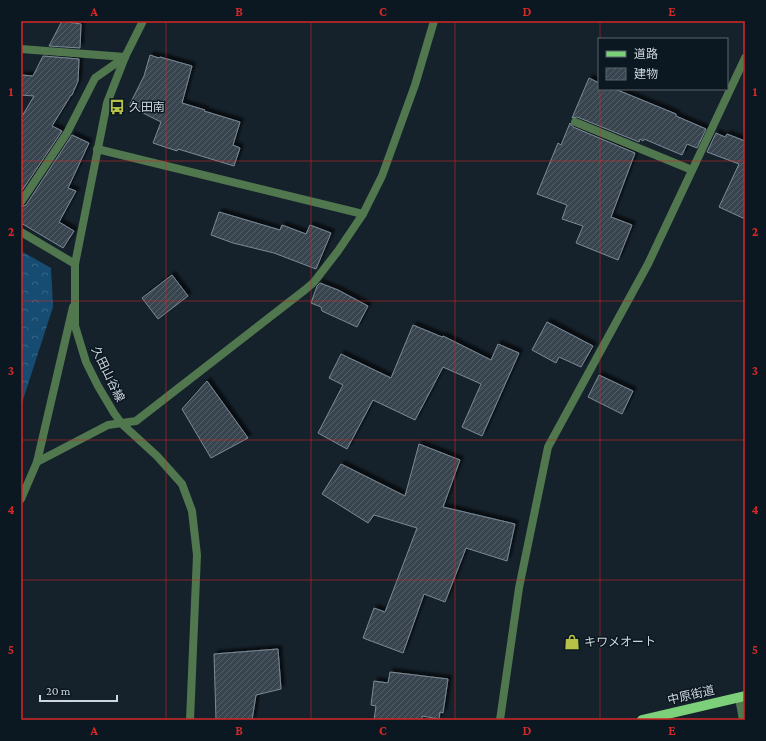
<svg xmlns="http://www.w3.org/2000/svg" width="766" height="741" font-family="'Crimson Pro','Noto Sans JP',serif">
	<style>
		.forest { fill: url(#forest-crowns) }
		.building { fill: url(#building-hatch); stroke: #7b8a97; filter: url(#shadow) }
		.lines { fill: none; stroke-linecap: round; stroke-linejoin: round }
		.service { stroke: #50774e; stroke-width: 8 }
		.minor { stroke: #50774e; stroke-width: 8 }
		.primary { stroke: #7dd07a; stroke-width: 10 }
		.grid { fill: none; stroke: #d62828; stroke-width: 1; stroke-opacity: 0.55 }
		.labels { text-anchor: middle; stroke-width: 3; stroke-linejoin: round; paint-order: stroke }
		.poi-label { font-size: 12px; fill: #cfd7de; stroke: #0c1821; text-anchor: start }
		.street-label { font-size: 12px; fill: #cfd7de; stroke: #0c1821 }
		.neatline { fill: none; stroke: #d62828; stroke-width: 1.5 }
		.grid-label { font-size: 13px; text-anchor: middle; font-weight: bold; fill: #d62828 }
	</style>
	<defs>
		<pattern id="forest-crowns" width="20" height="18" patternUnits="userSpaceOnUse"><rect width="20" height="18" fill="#164c71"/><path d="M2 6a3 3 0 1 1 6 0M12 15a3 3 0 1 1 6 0" fill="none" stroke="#376585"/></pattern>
		<pattern id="building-hatch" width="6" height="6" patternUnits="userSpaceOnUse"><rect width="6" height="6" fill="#384550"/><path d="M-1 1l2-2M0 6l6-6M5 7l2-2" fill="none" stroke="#545f69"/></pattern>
		<filter id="shadow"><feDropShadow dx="3.5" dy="-3.5" stdDeviation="1" flood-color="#0009"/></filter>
	</defs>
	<rect width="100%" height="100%" fill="#15212b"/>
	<!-- forest -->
	<path class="forest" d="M 21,251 L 51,268 L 53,307 L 21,406 Z"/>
	<!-- building -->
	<g class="building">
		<path d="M 62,21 L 81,24 L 80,48 L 49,46 Z"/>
		<path d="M 150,55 L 159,58 L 160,57 L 192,66 L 182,103 L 205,110 L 204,111 L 240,122 L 233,145 L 240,148 L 234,166 L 178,149 L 177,151 L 153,143 L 161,122 L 129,106 L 144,76 Z"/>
		<path d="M 43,56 L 79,59 L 78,81 L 72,95 L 71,95 L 52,126 L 62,131 L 21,192 L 21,118 L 34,96 L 21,95 L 21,75 L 33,76 Z"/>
		<path d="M 589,78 L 599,83 L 599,89 L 615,89 L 676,114 L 676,116 L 706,129 L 697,148 L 687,144 L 682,155 L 644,139 L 643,141 L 640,139 L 639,142 L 577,117 L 572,118 Z"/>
		<path d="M 570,123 L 573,127 L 635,153 L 611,217 L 632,225 L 618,260 L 576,243 L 583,226 L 562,219 L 567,205 L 537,194 L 558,143 L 561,145 Z"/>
		<path d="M 716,133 L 725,137 L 727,134 L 745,141 L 745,219 L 719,207 L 739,164 L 707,152 Z"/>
		<path d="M 72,135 L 89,143 L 68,188 L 76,191 L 59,222 L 74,231 L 63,248 L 21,223 L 21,207 L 26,205 Z"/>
		<path d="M 219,212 L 280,230 L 282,225 L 306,234 L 310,225 L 331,233 L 316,269 L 274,253 L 233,243 L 211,235 Z"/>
		<path d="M 172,275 L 188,296 L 158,319 L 142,298 Z"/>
		<path d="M 320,283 L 338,290 L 368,306 L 357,327 L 322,311 L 321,307 L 311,303 L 317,286 Z"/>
		<path d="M 547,322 L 593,346 L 581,367 L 559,357 L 556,363 L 532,350 Z"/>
		<path d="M 413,325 L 442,337 L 443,336 L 491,360 L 498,344 L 519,353 L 482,436 L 462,427 L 481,384 L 443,367 L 415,420 L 373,400 L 347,449 L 318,433 L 343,385 L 329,378 L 341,354 L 391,378 Z"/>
		<path d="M 599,375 L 633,391 L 622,414 L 588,397 Z"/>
		<path d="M 207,381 L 248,438 L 211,458 L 182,409 Z"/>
		<path d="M 419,444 L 460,460 L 443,507 L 515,524 L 507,561 L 466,548 L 445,602 L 424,594 L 403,653 L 363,638 L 374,608 L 385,612 L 417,528 L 374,515 L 368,523 L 322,494 L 341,464 L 405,496 Z"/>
		<path d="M 278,649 L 281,689 L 256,695 L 252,720 L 216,720 L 214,654 Z"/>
		<path d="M 390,672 L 448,679 L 443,713 L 440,712 L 439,719 L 422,716 L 422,720 L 374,720 L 376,706 L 371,705 L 374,681 L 388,683 Z"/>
	</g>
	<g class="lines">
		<!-- service -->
		<g class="service">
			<path d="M 21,49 L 125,57"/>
			<path d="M 575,122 L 692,170"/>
			<path d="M 97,149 L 363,214"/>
			<path d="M 21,202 L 67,133 L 95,78 L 125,57"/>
			<path d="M 37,462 L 108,425 L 136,421 L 306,289 L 314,282 L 338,251 L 363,214 L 382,176 L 415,85 L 434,21"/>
			<path d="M 21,499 L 37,462 L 73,307"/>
			<path d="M 500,720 L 519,588 L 548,447 L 648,264 L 745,58"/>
		</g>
		<!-- minor -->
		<g class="minor">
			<path d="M 143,21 L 125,57 L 107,103 L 75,264 L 75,326 L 86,362 L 98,386 L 114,413 L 122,424 L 157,456 L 182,484 L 192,511 L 197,555 L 190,720"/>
			<path d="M 21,232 L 75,264"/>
			<path d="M 739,698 L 743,720"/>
		</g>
		<!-- primary -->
		<path class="primary" d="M 642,720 L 745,696"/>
	</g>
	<!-- grid -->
	<path class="grid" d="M 166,21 L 166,720M 311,21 L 311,720M 455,21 L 455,720M 600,21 L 600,39M 600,89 L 600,720M 21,161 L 745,161M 21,301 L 745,301M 21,440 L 745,440M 21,580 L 745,580"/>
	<!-- icons -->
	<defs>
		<symbol id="bus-bare" viewBox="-9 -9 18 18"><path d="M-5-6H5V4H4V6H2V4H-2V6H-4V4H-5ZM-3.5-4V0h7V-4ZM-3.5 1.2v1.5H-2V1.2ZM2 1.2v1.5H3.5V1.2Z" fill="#b7c148" stroke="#0c1821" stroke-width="2.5" paint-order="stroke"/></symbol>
		<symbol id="shop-bare" viewBox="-9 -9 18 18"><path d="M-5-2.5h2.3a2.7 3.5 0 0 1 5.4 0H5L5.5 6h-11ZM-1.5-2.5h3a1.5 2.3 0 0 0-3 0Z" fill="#b7c148" stroke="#0c1821" stroke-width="2.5" paint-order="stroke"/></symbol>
	</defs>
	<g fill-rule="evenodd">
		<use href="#bus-bare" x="106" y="96" width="22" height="22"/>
		<use href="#shop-bare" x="561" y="631" width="22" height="22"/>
	</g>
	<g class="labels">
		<!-- poi labels -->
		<g class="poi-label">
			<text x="129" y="111">久田南</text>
			<text x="584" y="646">キワメオート</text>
		</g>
		<!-- street labels -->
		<g class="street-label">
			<text transform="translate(108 374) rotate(64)" y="4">久田山谷線</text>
			<text transform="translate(691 695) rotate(-13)" y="4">中原街道</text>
		</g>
	</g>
	<!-- border -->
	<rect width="766" height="741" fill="none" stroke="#0c1821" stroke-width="44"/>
	<!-- legend -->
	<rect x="598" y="38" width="130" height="52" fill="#0c1821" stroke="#5a646d"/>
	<rect x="606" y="51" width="20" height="6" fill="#7dd07a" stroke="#5a646d"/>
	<text x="634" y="58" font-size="12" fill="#cfd7de">道路</text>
	<rect x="606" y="68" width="20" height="12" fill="url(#building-hatch)" stroke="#5a646d"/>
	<text x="634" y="78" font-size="12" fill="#cfd7de">建物</text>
	<!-- scale -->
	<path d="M40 695v6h77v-6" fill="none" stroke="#cfd7de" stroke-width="2"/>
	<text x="46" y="695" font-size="12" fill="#cfd7de" stroke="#0c1821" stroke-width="3" paint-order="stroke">20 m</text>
	<rect x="22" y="22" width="722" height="697" class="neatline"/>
	<g class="grid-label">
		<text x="94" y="16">A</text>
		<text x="239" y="16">B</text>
		<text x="383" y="16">C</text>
		<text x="527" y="16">D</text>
		<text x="672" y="16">E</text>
		<text x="11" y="96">1</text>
		<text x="755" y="96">1</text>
		<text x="11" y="236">2</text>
		<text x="755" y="236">2</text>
		<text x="11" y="375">3</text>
		<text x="755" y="375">3</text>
		<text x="11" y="514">4</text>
		<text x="755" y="514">4</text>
		<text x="11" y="654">5</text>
		<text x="755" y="654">5</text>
		<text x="94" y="735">A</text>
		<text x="239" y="735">B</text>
		<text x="383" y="735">C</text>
		<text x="527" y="735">D</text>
		<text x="672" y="735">E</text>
	</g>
</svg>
